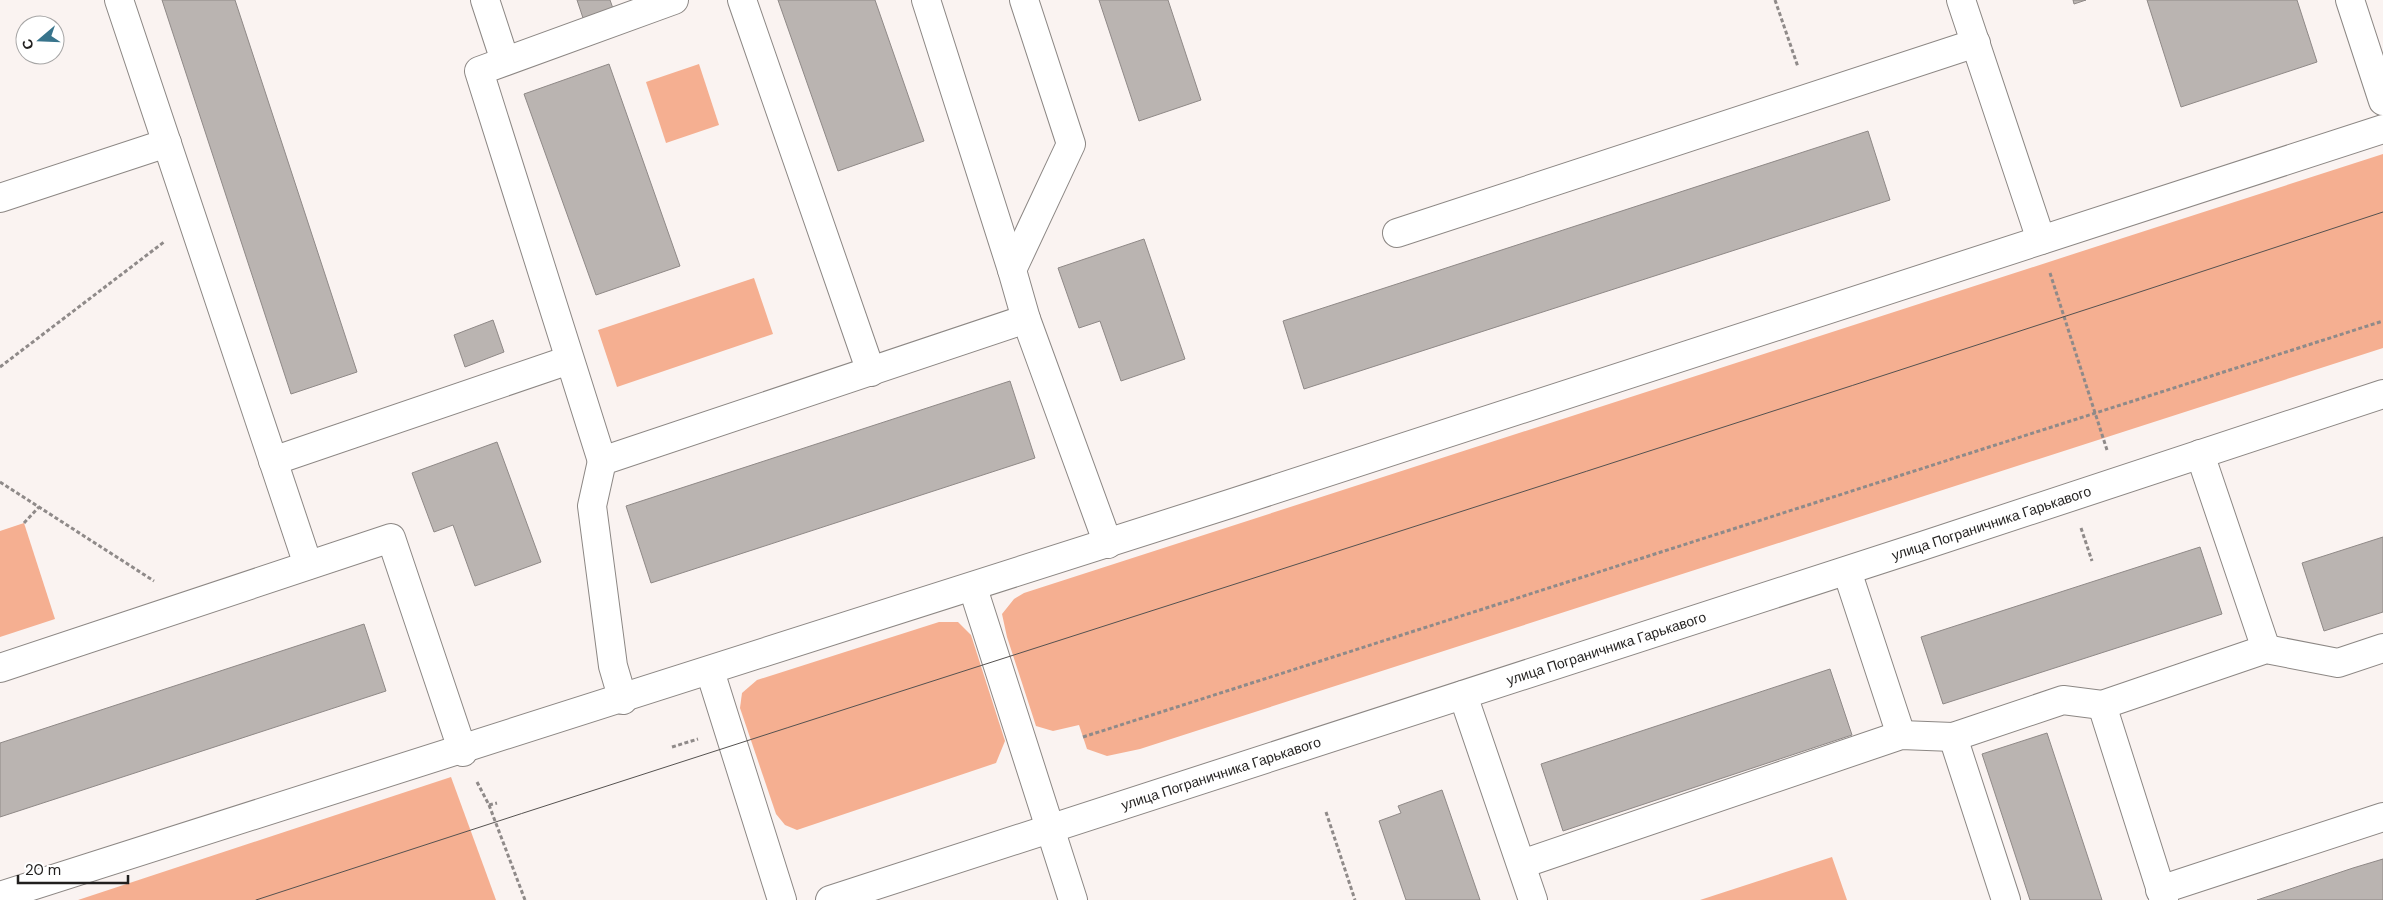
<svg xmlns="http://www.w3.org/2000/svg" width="2383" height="900" font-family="'DM Sans',sans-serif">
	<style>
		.green { fill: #f5af91 }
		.building { fill: #bab4b1; stroke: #8f8987 }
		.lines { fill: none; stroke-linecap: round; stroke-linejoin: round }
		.minor-casing { stroke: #8c8784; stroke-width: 30 }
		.path { stroke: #8f8a89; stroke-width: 3; stroke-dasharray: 4 2.5; stroke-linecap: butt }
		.minor { stroke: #fff; stroke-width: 28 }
		.tram { stroke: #555250; stroke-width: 1 }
		.labels { text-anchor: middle; stroke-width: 4; stroke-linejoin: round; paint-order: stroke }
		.street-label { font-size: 14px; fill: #211f1e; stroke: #fff }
	</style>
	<rect width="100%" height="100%" fill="#faf3f1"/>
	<!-- green -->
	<g class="green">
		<path d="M 699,64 L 719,125 L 666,143 L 646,82 Z"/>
		<path d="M 2383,154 L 2383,348 L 1140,749 L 1107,756 L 1087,749 L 1079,725 L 1053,731 L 1036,726 L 1007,637 L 1002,614 L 1014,599 L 1024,593 Z"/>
		<path d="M 754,278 L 773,334 L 617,387 L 598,330 Z"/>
		<path d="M 24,523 L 55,619 L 0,637 L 0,531 Z"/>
		<path d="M 939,622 L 958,622 L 971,635 L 1005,741 L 996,763 L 797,830 L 785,825 L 776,814 L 740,708 L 742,693 L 757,680 Z"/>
		<path d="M 451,777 L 496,900 L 78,900 Z"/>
		<path d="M 1832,857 L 1847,900 L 1700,900 Z"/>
	</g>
	<!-- building -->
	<g class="building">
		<path d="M 162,0 L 235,0 L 357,372 L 291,394 Z"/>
		<path d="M 577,0 L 610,0 L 616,17 L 587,30 Z"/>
		<path d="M 778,0 L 875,0 L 924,141 L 838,171 Z"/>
		<path d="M 1099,0 L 1168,0 L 1201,100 L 1139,121 Z"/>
		<path d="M 2073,0 L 2086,0 L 2074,4 Z"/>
		<path d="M 2147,0 L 2297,0 L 2317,62 L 2181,107 Z"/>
		<path d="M 609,64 L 680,266 L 596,295 L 524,94 Z"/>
		<path d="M 1868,131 L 1890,200 L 1304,389 L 1283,321 Z"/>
		<path d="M 1144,239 L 1185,359 L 1121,381 L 1100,321 L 1079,328 L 1058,268 Z"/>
		<path d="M 493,320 L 504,352 L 465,367 L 454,335 Z"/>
		<path d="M 1010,381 L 1035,458 L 651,583 L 626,506 Z"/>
		<path d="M 497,442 L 541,562 L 475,586 L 453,525 L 434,532 L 412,473 Z"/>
		<path d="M 2383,537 L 2383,612 L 2324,631 L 2302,563 Z"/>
		<path d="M 2200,547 L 2222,614 L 1943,704 L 1921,637 Z"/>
		<path d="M 364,624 L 386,691 L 0,817 L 0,743 Z"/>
		<path d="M 1830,669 L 1852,735 L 1563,831 L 1541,764 Z"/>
		<path d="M 2047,733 L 2102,900 L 2030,900 L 1982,754 Z"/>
		<path d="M 1442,790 L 1452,819 L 1480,900 L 1406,900 L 1379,821 L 1401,813 L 1398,806 Z"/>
		<path d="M 2383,859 L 2383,900 L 2257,900 L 2353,868 Z"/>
	</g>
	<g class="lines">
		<defs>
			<g id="minor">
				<path d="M 119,0 L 308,565"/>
				<path d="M 485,0 L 505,61"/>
				<path d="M 742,0 L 871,372"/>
				<path d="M 926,0 L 1012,270"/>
				<path d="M 1024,0 L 1071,144 L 1012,270 L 1026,319 L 1108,544"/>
				<path d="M 1961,0 L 2041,240"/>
				<path d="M 2350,0 L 2383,101"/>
				<path d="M 0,198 L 167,143"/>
				<path d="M 1397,233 L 1976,43"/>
				<path d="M 2200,454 L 2266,649"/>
				<path d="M 273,461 L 569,360"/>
				<path d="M 602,461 L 479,71 L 674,0"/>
				<path d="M 1847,571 L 1901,735"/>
				<path d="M 973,588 L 1073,900"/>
				<path d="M 0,668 L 391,538 L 463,752"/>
				<path d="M 710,671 L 782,900"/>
				<path d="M 1463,695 L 1533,900"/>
				<path d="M 623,700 L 613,666 L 592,506 L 602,461 L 1026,319"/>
				<path d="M 2102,705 L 2164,900"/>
				<path d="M 1953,737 L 2006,900"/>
				<path d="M 1522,864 L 1901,735 L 1953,737 L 2063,700 L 2102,705 L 2266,649 L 2338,663 L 2383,648"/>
				<path d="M 2160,890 L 2383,817"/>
				<path d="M 0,896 C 797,647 1589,387 2383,129"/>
				<path id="s1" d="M 830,900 L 1925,545 L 2383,394"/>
			</g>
		</defs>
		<!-- minor casing -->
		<use href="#minor" class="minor-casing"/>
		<!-- path -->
		<g class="path">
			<path d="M 1775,0 L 1798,67"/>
			<path d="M 2050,273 L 2107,450"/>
			<path d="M 0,367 L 164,242"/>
			<path d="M 0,482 L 154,581"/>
			<path d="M 24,523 L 39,507"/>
			<path d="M 2081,528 L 2092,561"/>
			<path d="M 1083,737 L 2383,321"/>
			<path d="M 672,747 L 698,739"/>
			<path d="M 477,782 L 489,805 L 525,900"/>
			<path d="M 489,805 L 497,803"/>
			<path d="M 1326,812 L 1355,900"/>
		</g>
		<!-- minor -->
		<use href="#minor" class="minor"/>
		<!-- tram -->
		<path class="tram" d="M 256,900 C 965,668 1676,446 2383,212"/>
	</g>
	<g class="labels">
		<!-- street labels -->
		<g class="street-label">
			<text dy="5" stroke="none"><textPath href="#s1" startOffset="1221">улица Пограничника Гарькавого</textPath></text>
			<text dy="5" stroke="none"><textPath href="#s1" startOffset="816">улица Пограничника Гарькавого</textPath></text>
			<text dy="5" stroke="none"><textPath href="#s1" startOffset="411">улица Пограничника Гарькавого</textPath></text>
		</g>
	</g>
	<!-- north arrow -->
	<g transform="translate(40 40) rotate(251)"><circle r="24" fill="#ffffff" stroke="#a6a5a5"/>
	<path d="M0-4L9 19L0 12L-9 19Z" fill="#38748c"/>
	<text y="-8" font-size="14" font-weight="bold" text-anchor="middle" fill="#211f1e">С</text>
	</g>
	<!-- scale -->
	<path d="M18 875v8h110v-8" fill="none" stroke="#211f1e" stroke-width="2.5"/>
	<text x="25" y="875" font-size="15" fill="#211f1e" stroke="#ffffff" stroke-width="4" paint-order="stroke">20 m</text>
</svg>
